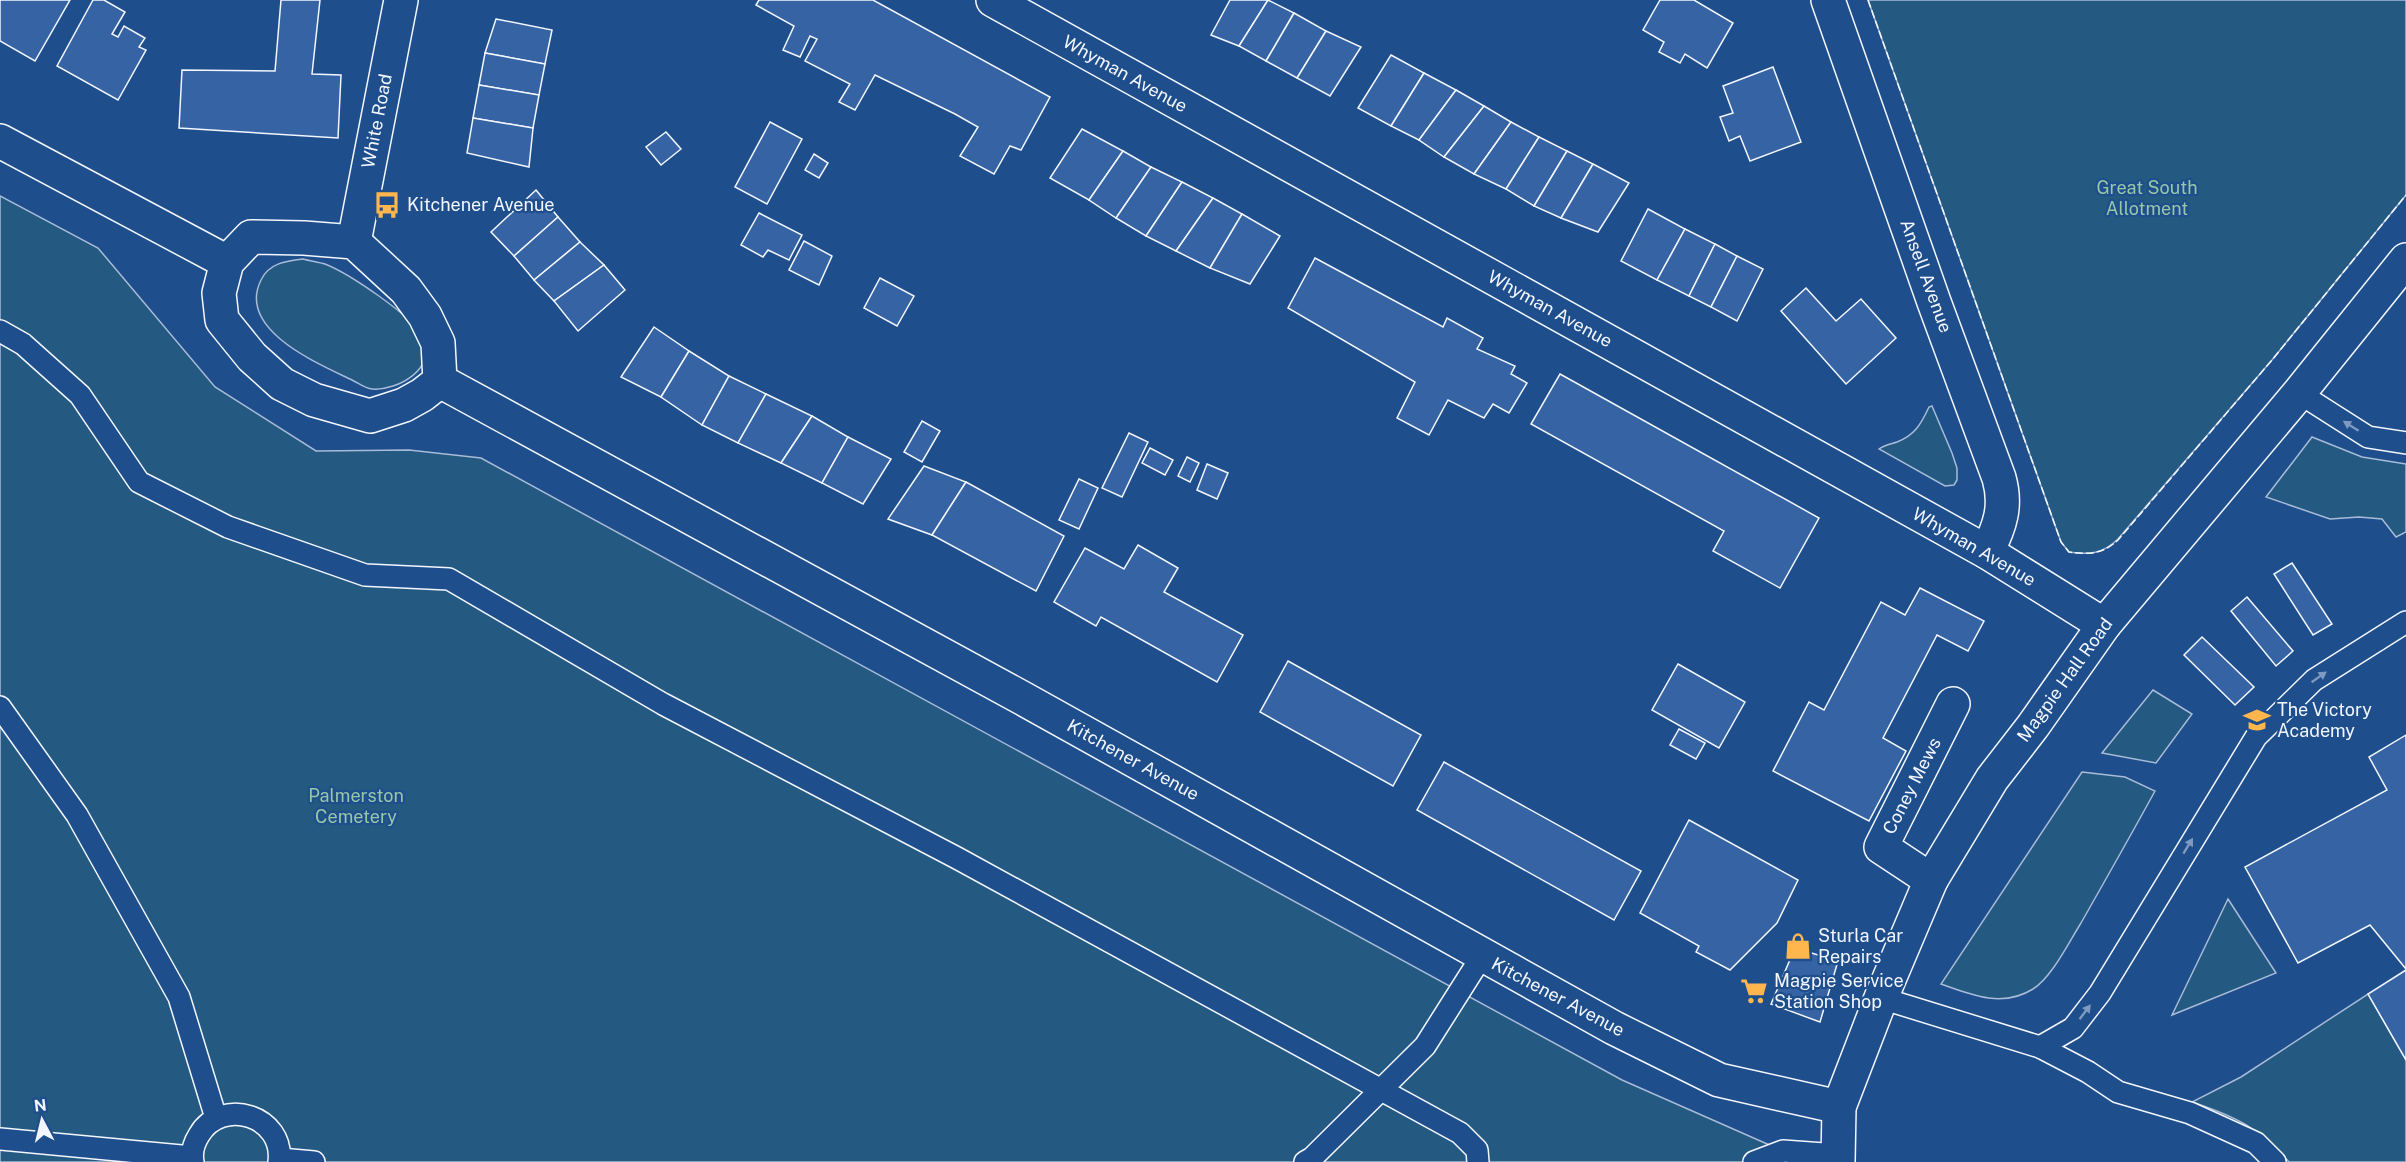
<svg xmlns="http://www.w3.org/2000/svg" width="2406" height="1162" font-family="'Public Sans',sans-serif">
	<style>
		.green { fill: #245a82; stroke: #a8bbd7; stroke-width: 1.5 }
		.building { fill: #3563a3; stroke: #f2f6ff; stroke-width: 1.5 }
		.lines { fill: none; stroke-linecap: round; stroke-linejoin: round }
		.lane-casing { stroke: #f2f6ff; stroke-width: 24 }
		.street-casing { stroke: #f2f6ff; stroke-width: 36 }
		.secondary-casing { stroke: #f2f6ff; stroke-width: 36 }
		.lane { stroke: #1f4e8c; stroke-width: 21 }
		.street { stroke: #1f4e8c; stroke-width: 33 }
		.secondary { stroke: #1f4e8c; stroke-width: 33 }
		.fence { stroke: #f2f6ff; stroke-width: 1.5; stroke-dasharray: 8 3; stroke-linecap: butt }
		.oneway { fill: #7e9ac0 }
		.labels { text-anchor: middle; stroke-width: 4.5; stroke-linejoin: round; paint-order: stroke }
		.street-label { font-size: 18px; fill: #f2f6ff; stroke: #1f4e8c }
		.park-label { font-size: 18px; fill: #97c8a6; stroke: #1f4e8c }
		.poi-label { font-size: 18px; fill: #f2f6ff; stroke: #1f4e8c; text-anchor: start }
	</style>
	<rect width="100%" height="100%" fill="#1f4e8c"/>
	<!-- green -->
	<g class="green">
		<path d="M 1868,0 L 2406,0 L 2406,195 L 2272,360 L 2118,539 C 2103,554 2089,555 2069,552 L 2061,542 Z"/>
		<path d="M 0,196 L 98,248 L 215,387 L 316,451 L 409,450 L 481,458 L 1622,1080 L 1783,1151 L 1754,1162 L 0,1162 Z"/>
		<path d="M 303,259 C 310,261 318,262 325,264 C 348,273 413,316 423,337 C 438,368 398,391 372,389 C 366,389 358,383 352,380 C 319,364 236,330 261,280 C 269,263 286,261 303,259 Z"/>
		<path d="M 1932,406 L 1952,453 L 1957,468 L 1957,480 L 1954,485 L 1945,486 L 1879,449 C 1884,445 1891,444 1897,442 C 1915,435 1921,424 1929,407 Z"/>
		<path d="M 2312,437 L 2362,457 L 2406,464 L 2406,532 L 2396,537 L 2382,519 L 2359,517 L 2330,519 L 2266,497 Z"/>
		<path d="M 2153,690 L 2192,714 L 2156,763 L 2102,753 Z"/>
		<path d="M 2082,772 L 2125,777 L 2155,791 C 2131,835 2106,879 2081,923 C 2069,942 2052,977 2033,989 C 2003,1008 1971,995 1941,984 Z"/>
		<path d="M 2228,899 L 2276,973 L 2172,1015 Z"/>
		<path d="M 2368,994 L 2406,1060 L 2406,1162 L 2289,1162 C 2260,1128 2234,1116 2192,1102 L 2241,1077 Z"/>
	</g>
	<!-- building -->
	<g class="building">
		<path d="M 0,0 L 70,0 L 35,61 L 0,41 Z"/>
		<path d="M 93,0 L 104,0 L 125,12 L 112,34 L 118,37 L 124,26 L 145,38 L 139,47 L 146,50 L 118,100 L 57,66 Z"/>
		<path d="M 281,0 L 320,0 L 312,74 L 341,75 L 338,138 L 179,128 L 182,70 L 275,71 Z"/>
		<path d="M 759,0 L 873,0 L 1050,97 L 1021,150 L 1010,146 L 994,174 L 960,156 L 978,127 L 955,114 L 875,75 L 855,110 L 839,102 L 850,84 L 805,61 L 817,39 L 810,36 L 800,57 L 783,50 L 794,26 L 756,5 Z"/>
		<path d="M 1230,0 L 1268,0 L 1239,46 L 1211,35 Z"/>
		<path d="M 1268,0 L 1294,13 L 1266,61 L 1239,46 Z"/>
		<path d="M 1660,0 L 1694,0 L 1733,23 L 1707,68 L 1685,54 L 1680,63 L 1659,52 L 1664,42 L 1643,30 Z"/>
		<path d="M 1294,13 L 1326,31 L 1297,78 L 1266,61 Z"/>
		<path d="M 496,19 L 552,30 L 545,64 L 485,53 Z"/>
		<path d="M 1326,31 L 1361,47 L 1330,96 L 1297,78 Z"/>
		<path d="M 485,53 L 545,64 L 539,95 L 479,85 Z"/>
		<path d="M 1391,55 L 1424,73 L 1391,126 L 1358,108 Z"/>
		<path d="M 1773,67 L 1801,142 L 1750,161 L 1740,136 L 1729,141 L 1720,117 L 1733,113 L 1723,86 Z"/>
		<path d="M 1424,73 L 1456,90 L 1419,140 L 1391,126 Z"/>
		<path d="M 479,85 L 539,95 L 533,128 L 473,118 Z"/>
		<path d="M 1456,90 L 1484,106 L 1444,157 L 1419,140 Z"/>
		<path d="M 1484,106 L 1511,122 L 1474,174 L 1444,157 Z"/>
		<path d="M 473,118 L 533,128 L 529,167 L 467,153 Z"/>
		<path d="M 770,122 L 802,139 L 767,204 L 735,187 Z"/>
		<path d="M 1511,122 L 1539,137 L 1506,189 L 1474,174 Z"/>
		<path d="M 1082,129 L 1123,151 L 1089,200 L 1050,178 Z"/>
		<path d="M 666,132 L 681,149 L 661,165 L 646,147 Z"/>
		<path d="M 1539,137 L 1567,151 L 1534,206 L 1506,189 Z"/>
		<path d="M 1123,151 L 1151,167 L 1116,218 L 1089,200 Z"/>
		<path d="M 1567,151 L 1593,164 L 1561,218 L 1534,206 Z"/>
		<path d="M 814,154 L 828,163 L 819,178 L 805,170 Z"/>
		<path d="M 1593,164 L 1629,183 L 1598,232 L 1561,218 Z"/>
		<path d="M 1151,167 L 1182,182 L 1146,236 L 1116,218 Z"/>
		<path d="M 1182,182 L 1213,198 L 1176,251 L 1146,236 Z"/>
		<path d="M 536,190 L 558,217 L 514,256 L 491,232 Z"/>
		<path d="M 1213,198 L 1242,214 L 1210,268 L 1176,251 Z"/>
		<path d="M 1648,209 L 1685,229 L 1657,280 L 1621,261 Z"/>
		<path d="M 759,213 L 802,235 L 789,260 L 768,250 L 763,257 L 741,245 Z"/>
		<path d="M 1242,214 L 1280,236 L 1250,284 L 1210,268 Z"/>
		<path d="M 558,217 L 580,242 L 534,280 L 514,256 Z"/>
		<path d="M 1685,229 L 1715,244 L 1689,296 L 1657,280 Z"/>
		<path d="M 804,241 L 832,256 L 819,285 L 789,270 Z"/>
		<path d="M 580,242 L 604,265 L 554,301 L 534,280 Z"/>
		<path d="M 1715,244 L 1737,256 L 1711,307 L 1689,296 Z"/>
		<path d="M 1737,256 L 1763,269 L 1737,321 L 1711,307 Z"/>
		<path d="M 1315,258 L 1443,327 L 1447,318 L 1483,338 L 1477,349 L 1515,366 L 1511,374 L 1527,383 L 1509,413 L 1493,404 L 1484,418 L 1448,400 L 1429,435 L 1397,418 L 1415,382 L 1288,308 Z"/>
		<path d="M 604,265 L 625,290 L 578,331 L 554,301 Z"/>
		<path d="M 880,278 L 914,296 L 897,326 L 864,308 Z"/>
		<path d="M 1806,288 L 1836,321 L 1861,299 L 1896,338 L 1846,384 L 1781,311 Z"/>
		<path d="M 654,327 L 689,351 L 661,397 L 621,377 Z"/>
		<path d="M 689,351 L 729,376 L 702,425 L 661,397 Z"/>
		<path d="M 1560,374 L 1819,518 L 1780,588 L 1713,551 L 1724,531 L 1531,424 Z"/>
		<path d="M 729,376 L 766,394 L 738,443 L 702,425 Z"/>
		<path d="M 766,394 L 812,416 L 781,463 L 738,443 Z"/>
		<path d="M 812,416 L 848,437 L 822,483 L 781,463 Z"/>
		<path d="M 922,421 L 940,431 L 922,462 L 904,452 Z"/>
		<path d="M 1129,433 L 1148,442 L 1122,497 L 1102,488 Z"/>
		<path d="M 848,437 L 891,459 L 863,504 L 822,483 Z"/>
		<path d="M 1150,448 L 1173,460 L 1165,475 L 1142,463 Z"/>
		<path d="M 1187,457 L 1199,463 L 1190,482 L 1178,476 Z"/>
		<path d="M 1207,464 L 1228,473 L 1217,499 L 1197,490 Z"/>
		<path d="M 924,466 L 966,482 L 932,535 L 888,519 Z"/>
		<path d="M 1079,479 L 1098,488 L 1079,529 L 1059,520 Z"/>
		<path d="M 966,482 L 1064,536 L 1036,591 L 932,535 Z"/>
		<path d="M 1138,545 L 1178,568 L 1164,592 L 1243,635 L 1217,682 L 1101,617 L 1096,626 L 1054,602 L 1085,548 L 1124,569 Z"/>
		<path d="M 2292,563 L 2332,624 L 2313,635 L 2274,574 Z"/>
		<path d="M 1920,588 L 1984,621 L 1968,651 L 1937,635 L 1883,738 L 1906,751 L 1869,821 L 1773,771 L 1809,702 L 1824,710 L 1881,602 L 1905,615 Z"/>
		<path d="M 2247,597 L 2293,651 L 2276,666 L 2231,611 Z"/>
		<path d="M 2202,637 L 2254,687 L 2235,705 L 2184,655 Z"/>
		<path d="M 1288,661 L 1421,735 L 1393,786 L 1260,712 Z"/>
		<path d="M 1678,664 L 1745,702 L 1719,748 L 1652,710 Z"/>
		<path d="M 1679,729 L 1705,743 L 1696,759 L 1670,745 Z"/>
		<path d="M 2406,735 L 2406,969 L 2370,925 L 2298,963 L 2245,867 L 2387,790 L 2369,757 Z"/>
		<path d="M 1444,762 L 1641,871 L 1614,920 L 1417,810 Z"/>
		<path d="M 1689,820 L 1798,880 L 1777,923 L 1730,970 L 1696,952 L 1699,946 L 1640,913 Z"/>
		<path d="M 1795,948 L 1838,961 L 1820,1022 L 1771,1004 Z"/>
		<path d="M 2406,970 L 2406,1060 L 2368,994 Z"/>
	</g>
	<g class="lines">
		<defs>
			<g id="lane">
				<path d="M 0,331 L 23,344 L 80,395 L 139,482 L 228,527 L 365,575 L 449,579 L 663,704 L 957,858 L 1460,1133 L 1477,1150 L 1478,1162"/>
				<path d="M 2299,393 L 2368,437 L 2406,443"/>
				<path d="M 0,707 L 77,815 L 179,997 L 216,1118"/>
				<path d="M 1881,998 L 2040,1047 L 2088,1072 L 2118,1092 L 2190,1113 L 2256,1143 L 2275,1162"/>
				<path d="M 2040,1047 L 2073,1028 L 2100,993 L 2256,737 L 2314,680 L 2406,622"/>
				<path d="M 0,1139 L 192,1157"/>
				<path d="M 280,1159 L 314,1162"/>
				<path d="M 193,1162 C 191,1152 194,1143 199,1135 C 222,1096 285,1116 279,1162"/>
				<path d="M 1305,1162 L 1312,1158 L 1425,1046 L 1482,956"/>
				<path d="M 1754,1162 L 1783,1151 L 1838,1155"/>
			</g>
			<g id="street">
				<path d="M 993,0 L 1987,552 L 2104,625"/>
				<path d="M 1828,0 L 1934,302 L 1999,478 C 2007,506 2000,526 1987,552"/>
				<path d="M 0,141 L 227,262"/>
				<path d="M 251,237 L 304,238 L 354,242 L 406,290 L 425,316 L 438,343 L 440,381 L 422,395 L 404,405 L 370,416 L 314,400 L 282,384 L 252,357 L 222,320 L 219,293 L 227,262 Z"/>
				<path d="M 354,242 L 401,0"/>
				<path d="M 440,381 L 1024,699 L 1614,1028 L 1719,1080 L 1839,1107"/>
				<path d="M 1931,880 L 1881,847 L 1953,704"/>
			</g>
			<path id="secondary" d="M 1838,1162 L 1839,1107 L 1881,998 L 1931,880 L 1992,779 L 2033,726 L 2104,625 L 2299,393 L 2406,260"/>
		</defs>
		<!-- lane casing -->
		<use href="#lane" class="lane-casing"/>
		<!-- street casing -->
		<use href="#street" class="street-casing"/>
		<!-- secondary casing -->
		<use href="#secondary" class="secondary-casing"/>
		<!-- lane -->
		<use href="#lane" class="lane"/>
		<!-- street -->
		<use href="#street" class="street"/>
		<!-- secondary -->
		<use href="#secondary" class="secondary"/>
		<!-- fence -->
		<path class="fence" d="M 1868,0 L 2061,542 L 2069,552 C 2089,555 2103,554 2118,540 L 2272,360 L 2406,195"/>
	</g>
	<!-- one-way arrows -->
	<defs><path id="oneway-solid" d="M-6-.8H1V-3.2L6.5 0L1 3.2V.8H-6Z" transform="scale(1.5)"/></defs>
	<g class="oneway">
		<use href="#oneway-solid" transform="translate(2351 426) rotate(-148)"/>
		<use href="#oneway-solid" transform="translate(2319 677) rotate(-35)"/>
		<use href="#oneway-solid" transform="translate(2188 846) rotate(-59)"/>
		<use href="#oneway-solid" transform="translate(2085 1012) rotate(-53)"/>
	</g>
	<!-- icons -->
	<defs>
		<symbol id="bus-bare" viewBox="-9 -9 18 18"><path d="M-5-6H5V4H4V6H2V4H-2V6H-4V4H-5ZM-3.5-4V0h7V-4ZM-3.5 1.2v1.5H-2V1.2ZM2 1.2v1.5H3.5V1.2Z" fill="#ffb74d" stroke="#1f4e8c" stroke-width="2.5" paint-order="stroke"/></symbol>
		<symbol id="school-bare" viewBox="-9 -9 18 18"><path d="M0-5L7-2L0 1L-7-2ZM-4 1L0 2.5L4 1V4Q0 6-4 4Z" fill="#ffb74d" stroke="#1f4e8c" stroke-width="2.5" paint-order="stroke"/></symbol>
		<symbol id="shop-bare" viewBox="-9 -9 18 18"><path d="M-5-2.5h2.3a2.7 3.5 0 0 1 5.4 0H5L5.5 6h-11ZM-1.5-2.5h3a1.5 2.3 0 0 0-3 0Z" fill="#ffb74d" stroke="#1f4e8c" stroke-width="2.5" paint-order="stroke"/></symbol>
		<symbol id="supermarket-bare" viewBox="-9 -9 18 18"><path d="M-6-5.5h2.5l.6 2H6L4.5 2H-2.5L-4.4-4H-6ZM-1.5 3.2a1.3 1.3 0 1 0 .1 0ZM3 3.2a1.3 1.3 0 1 0 .1 0Z" fill="#ffb74d" stroke="#1f4e8c" stroke-width="2.5" paint-order="stroke"/></symbol>
	</defs>
	<g fill-rule="evenodd">
		<use href="#bus-bare" x="368" y="186" width="38" height="38"/>
		<use href="#school-bare" x="2238" y="701" width="38" height="38"/>
		<use href="#shop-bare" x="1779" y="927" width="38" height="38"/>
		<use href="#supermarket-bare" x="1735" y="972" width="38" height="38"/>
	</g>
	<g class="labels">
		<!-- street labels -->
		<g class="street-label">
			<text transform="translate(1125 74) rotate(29)" y="6">Whyman Avenue</text>
			<text transform="translate(377 121) rotate(-79)" y="6">White Road</text>
			<text transform="translate(1926 276) rotate(70)" y="6">Ansell Avenue</text>
			<text transform="translate(1550 309) rotate(29)" y="6">Whyman Avenue</text>
			<text transform="translate(1974 547) rotate(30)" y="6">Whyman Avenue</text>
			<text transform="translate(2065 680) rotate(-54)" y="6">Magpie Hall Road</text>
			<text transform="translate(1133 760) rotate(29)" y="6">Kitchener Avenue</text>
			<text transform="translate(1912 786) rotate(-63)" y="6">Coney Mews</text>
			<text transform="translate(1558 997) rotate(28)" y="6">Kitchener Avenue</text>
		</g>
		<!-- park labels -->
		<g class="park-label">
			<text x="2147" y="194">Great South<tspan x="2147" dy="21">Allotment</tspan></text>
			<text x="356" y="802">Palmerston<tspan x="356" dy="21">Cemetery</tspan></text>
		</g>
		<!-- poi labels -->
		<g class="poi-label">
			<text x="407" y="211">Kitchener Avenue</text>
			<text x="2277" y="716">The Victory<tspan x="2277" dy="21">Academy</tspan></text>
			<text x="1818" y="942">Sturla Car<tspan x="1818" dy="21">Repairs</tspan></text>
			<text x="1774" y="987">Magpie Service<tspan x="1774" dy="21">Station Shop</tspan></text>
		</g>
	</g>
	<!-- north arrow -->
	<g transform="translate(42 1120) rotate(353)" stroke="#1f4e8c" stroke-width="4.5" paint-order="stroke">
	<path d="M0-4.5L10 22L0 15L-10 22Z" fill="#f2f6ff"/>
	<text y="-9" font-size="16" font-weight="bold" text-anchor="middle" fill="#f2f6ff">N</text>
	</g>
</svg>
